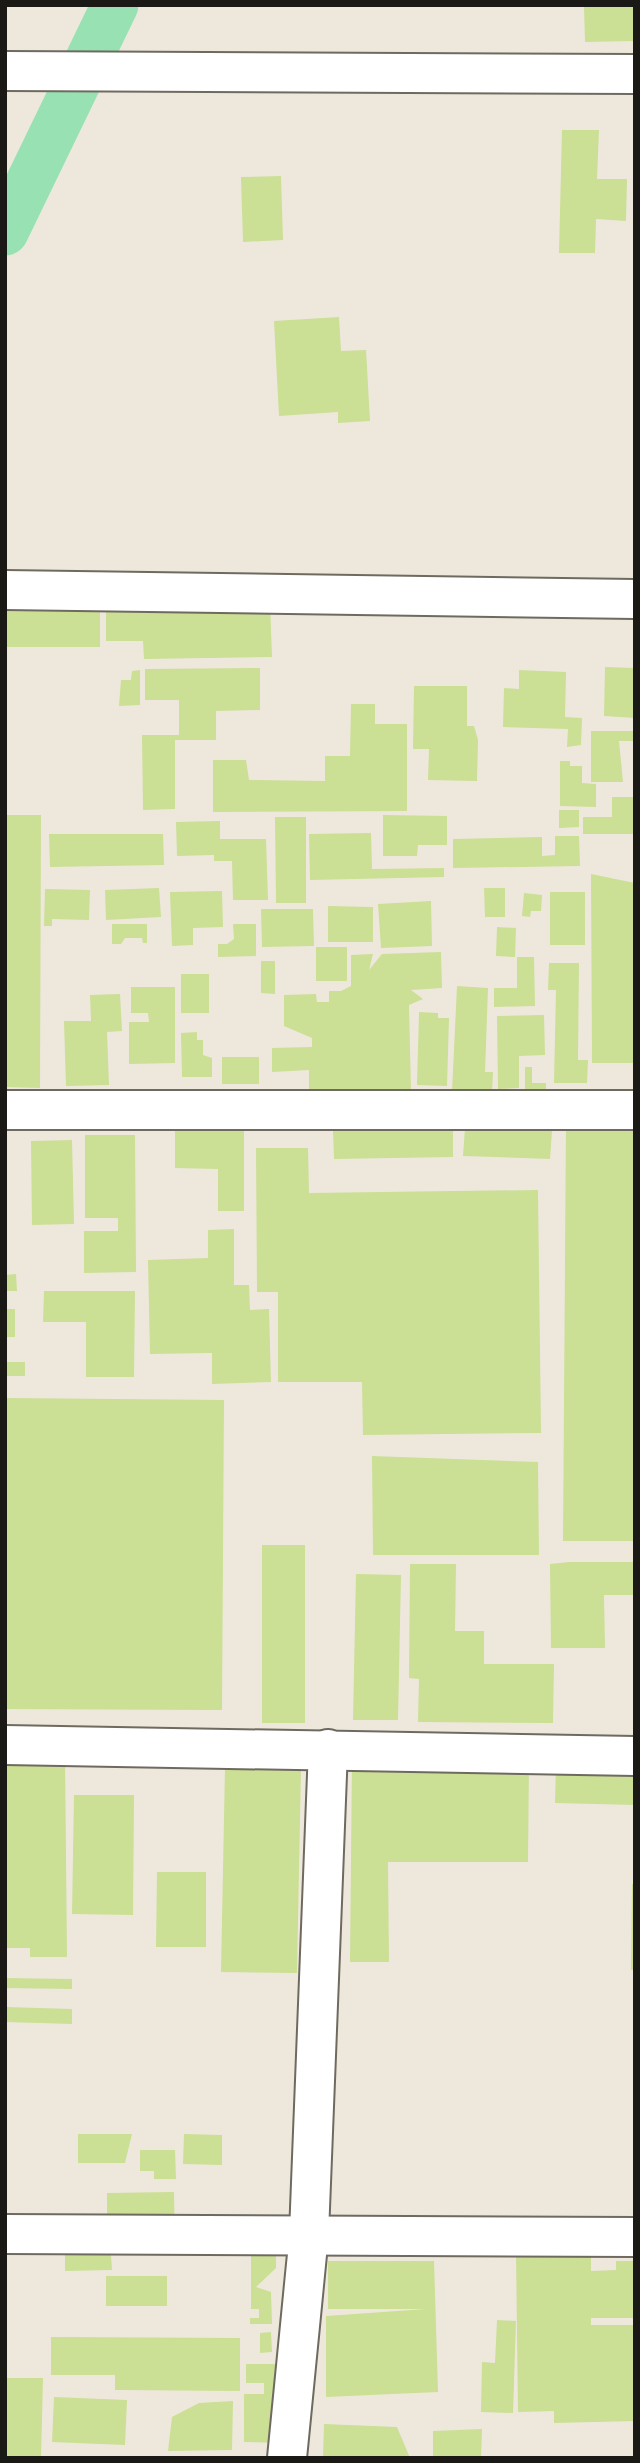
<svg xmlns="http://www.w3.org/2000/svg" width="640" height="2463" font-family="'Sofia Sans Condensed',sans-serif">
	<style>
		.lines { fill: none; stroke-linecap: round; stroke-linejoin: round }
		.canal { stroke: #97e1b2; stroke-width: 47 }
		.building { fill: #cbdf95 }
		.minor-casing { stroke: #6f6a60; stroke-width: 42 }
		.minor { stroke: #fff; stroke-width: 38 }
	</style>
	<rect width="100%" height="100%" fill="#eee8dc"/>
	<g class="lines">
		<!-- canal -->
		<path class="canal" d="M 5,232 L 115,5"/>
	</g>
	<!-- building -->
	<g class="building">
		<path d="M 635,6 L 635,41 L 585,42 L 584,7 Z"/>
		<path d="M 562,130 L 599,130 L 597,179 L 627,179 L 626,221 L 596,219 L 595,253 L 559,253 Z"/>
		<path d="M 281,176 L 283,240 L 243,242 L 241,177 Z"/>
		<path d="M 339,317 L 341,351 L 366,350 L 370,421 L 338,423 L 338,412 L 279,416 L 274,321 Z"/>
		<rect x="5" y="602" width="95" height="45"/>
		<path d="M 270,602 L 272,657 L 144,659 L 143,641 L 106,641 L 106,605 Z"/>
		<path d="M 605,667 L 635,668 L 635,718 L 604,716 Z"/>
		<path d="M 260,668 L 260,710 L 216,711 L 216,740 L 175,740 L 175,809 L 143,810 L 142,735 L 179,735 L 179,700 L 145,700 L 145,669 Z"/>
		<path d="M 140,670 L 140,705 L 119,706 L 121,680 L 131,680 L 132,671 Z"/>
		<path d="M 519,670 L 566,672 L 565,717 L 582,718 L 581,745 L 567,747 L 568,729 L 503,727 L 504,688 L 519,689 Z"/>
		<path d="M 414,686 L 467,686 L 467,726 L 474,726 L 478,740 L 477,781 L 428,780 L 429,749 L 413,749 Z"/>
		<path d="M 351,704 L 375,704 L 375,724 L 407,724 L 407,811 L 213,812 L 213,760 L 246,760 L 249,780 L 325,781 L 325,756 L 350,756 Z"/>
		<path d="M 591,731 L 635,731 L 635,741 L 619,741 L 623,782 L 591,782 Z"/>
		<path d="M 560,761 L 570,761 L 570,766 L 582,766 L 582,783 L 596,784 L 596,807 L 560,806 Z"/>
		<path d="M 612,797 L 635,797 L 635,834 L 583,834 L 583,817 L 612,817 Z"/>
		<path d="M 559,810 L 579,810 L 579,827 L 559,828 Z"/>
		<path d="M 5,815 L 41,815 L 40,1088 L 5,1087 Z"/>
		<path d="M 383,815 L 447,816 L 447,845 L 418,845 L 417,856 L 383,856 Z"/>
		<path d="M 275,817 L 306,817 L 306,903 L 276,903 Z"/>
		<path d="M 220,821 L 220,839 L 266,839 L 268,900 L 233,900 L 232,861 L 214,861 L 214,855 L 177,856 L 176,822 Z"/>
		<path d="M 371,833 L 372,869 L 444,868 L 444,877 L 310,880 L 309,834 Z"/>
		<path d="M 49,834 L 163,834 L 164,865 L 50,867 Z"/>
		<path d="M 555,836 L 579,836 L 580,866 L 453,868 L 453,839 L 542,837 L 542,856 L 555,855 Z"/>
		<path d="M 591,874 L 635,883 L 635,1063 L 592,1063 Z"/>
		<path d="M 159,888 L 161,917 L 106,920 L 105,890 Z"/>
		<path d="M 484,888 L 505,888 L 505,917 L 485,917 Z"/>
		<path d="M 45,889 L 90,890 L 89,920 L 52,919 L 52,926 L 44,926 Z"/>
		<path d="M 222,891 L 223,927 L 193,928 L 193,945 L 172,946 L 170,892 Z"/>
		<rect x="550" y="892" width="35" height="53"/>
		<path d="M 524,893 L 542,895 L 541,911 L 531,911 L 530,917 L 522,916 Z"/>
		<path d="M 431,901 L 432,946 L 381,948 L 378,904 Z"/>
		<path d="M 328,906 L 373,907 L 373,942 L 328,942 Z"/>
		<path d="M 261,909 L 313,909 L 314,946 L 262,947 Z"/>
		<path d="M 112,924 L 147,924 L 147,943 L 143,943 L 142,938 L 125,938 L 121,944 L 112,944 Z"/>
		<path d="M 233,924 L 256,924 L 256,956 L 218,957 L 218,944 L 227,944 L 234,939 Z"/>
		<path d="M 497,927 L 516,928 L 515,957 L 496,956 Z"/>
		<rect x="316" y="947" width="31" height="34"/>
		<path d="M 441,952 L 442,988 L 411,990 L 423,999 L 409,1005 L 411,1091 L 309,1094 L 309,1070 L 272,1072 L 272,1048 L 312,1047 L 312,1038 L 284,1026 L 284,995 L 316,994 L 317,1002 L 329,1002 L 329,991 L 341,991 L 351,986 L 351,955 L 373,954 L 369,970 L 382,954 Z"/>
		<path d="M 517,957 L 534,957 L 535,1006 L 494,1007 L 494,988 L 517,988 Z"/>
		<path d="M 261,961 L 275,961 L 275,994 L 261,993 Z"/>
		<path d="M 549,963 L 579,963 L 578,1060 L 588,1060 L 587,1083 L 554,1083 L 556,990 L 548,990 Z"/>
		<rect x="181" y="974" width="28" height="39"/>
		<path d="M 457,986 L 488,988 L 485,1072 L 493,1072 L 492,1093 L 452,1092 Z"/>
		<path d="M 131,987 L 175,987 L 175,1063 L 129,1064 L 129,1022 L 149,1022 L 148,1013 L 131,1013 Z"/>
		<path d="M 120,994 L 122,1031 L 107,1032 L 109,1085 L 66,1086 L 64,1021 L 91,1021 L 90,995 Z"/>
		<path d="M 419,1012 L 438,1013 L 438,1018 L 449,1018 L 447,1086 L 417,1085 Z"/>
		<path d="M 544,1015 L 545,1055 L 519,1056 L 519,1088 L 498,1089 L 497,1016 Z"/>
		<path d="M 197,1032 L 197,1040 L 203,1040 L 203,1055 L 212,1058 L 212,1077 L 182,1077 L 181,1033 Z"/>
		<rect x="222" y="1057" width="37" height="27"/>
		<path d="M 525,1067 L 532,1067 L 532,1083 L 546,1083 L 546,1092 L 525,1092 Z"/>
		<path d="M 566,1121 L 635,1121 L 635,1541 L 563,1541 Z"/>
		<path d="M 175,1123 L 244,1123 L 244,1211 L 218,1211 L 218,1169 L 175,1168 Z"/>
		<path d="M 465,1128 L 552,1131 L 550,1159 L 463,1156 Z"/>
		<path d="M 453,1129 L 453,1157 L 334,1159 L 333,1131 Z"/>
		<path d="M 85,1135 L 135,1135 L 136,1272 L 84,1273 L 84,1231 L 118,1231 L 118,1218 L 85,1218 Z"/>
		<path d="M 72,1140 L 74,1224 L 32,1225 L 31,1141 Z"/>
		<path d="M 256,1148 L 308,1148 L 309,1193 L 538,1190 L 541,1433 L 363,1435 L 362,1382 L 278,1382 L 278,1292 L 257,1292 Z"/>
		<path d="M 234,1229 L 234,1285 L 249,1285 L 250,1310 L 269,1309 L 271,1382 L 212,1384 L 212,1353 L 150,1354 L 148,1260 L 208,1258 L 208,1230 Z"/>
		<path d="M 16,1274 L 17,1291 L 5,1291 L 5,1275 Z"/>
		<path d="M 44,1291 L 135,1291 L 134,1377 L 86,1377 L 86,1322 L 43,1322 Z"/>
		<rect x="5" y="1309" width="10" height="28"/>
		<rect x="5" y="1362" width="20" height="14"/>
		<path d="M 5,1398 L 224,1400 L 222,1710 L 5,1709 Z"/>
		<path d="M 372,1456 L 538,1462 L 539,1555 L 373,1555 Z"/>
		<rect x="262" y="1545" width="43" height="178"/>
		<path d="M 569,1562 L 635,1562 L 635,1595 L 604,1595 L 605,1648 L 551,1648 L 550,1564 Z"/>
		<path d="M 410,1564 L 456,1564 L 455,1631 L 484,1631 L 484,1664 L 554,1664 L 553,1723 L 418,1722 L 419,1679 L 409,1678 Z"/>
		<path d="M 356,1574 L 401,1575 L 398,1720 L 353,1720 Z"/>
		<path d="M 5,1755 L 65,1755 L 67,1957 L 30,1957 L 30,1948 L 5,1948 Z"/>
		<path d="M 352,1760 L 529,1760 L 528,1862 L 388,1862 L 389,1962 L 350,1962 Z"/>
		<path d="M 556,1765 L 635,1767 L 635,1805 L 555,1803 Z"/>
		<path d="M 225,1767 L 301,1768 L 297,1973 L 221,1972 Z"/>
		<path d="M 74,1795 L 134,1795 L 133,1915 L 72,1914 Z"/>
		<path d="M 157,1872 L 206,1872 L 206,1947 L 156,1947 Z"/>
		<path d="M 632,1884 L 635,1884 L 635,1970 L 631,1970 Z"/>
		<path d="M 5,1978 L 72,1979 L 72,1989 L 5,1988 Z"/>
		<path d="M 5,2007 L 72,2009 L 72,2024 L 5,2022 Z"/>
		<path d="M 78,2134 L 132,2134 L 125,2163 L 78,2163 Z"/>
		<path d="M 184,2134 L 222,2135 L 222,2165 L 183,2164 Z"/>
		<path d="M 140,2150 L 175,2150 L 176,2179 L 154,2179 L 154,2171 L 140,2171 Z"/>
		<path d="M 174,2192 L 175,2254 L 111,2255 L 112,2270 L 65,2271 L 65,2216 L 107,2216 L 107,2193 Z"/>
		<path d="M 276,2242 L 276,2268 L 256,2287 L 271,2292 L 272,2324 L 250,2324 L 250,2318 L 259,2318 L 259,2309 L 251,2309 L 251,2243 Z"/>
		<path d="M 591,2252 L 591,2271 L 616,2270 L 616,2261 L 635,2261 L 635,2318 L 591,2318 L 591,2325 L 635,2325 L 635,2421 L 554,2423 L 554,2411 L 518,2412 L 516,2253 Z"/>
		<path d="M 328,2261 L 434,2261 L 438,2392 L 326,2397 L 326,2316 L 426,2309 L 328,2309 Z"/>
		<rect x="106" y="2276" width="61" height="30"/>
		<path d="M 497,2320 L 516,2321 L 513,2413 L 481,2412 L 482,2362 L 495,2363 Z"/>
		<path d="M 271,2332 L 272,2352 L 260,2353 L 260,2333 Z"/>
		<path d="M 51,2337 L 240,2338 L 240,2391 L 115,2390 L 115,2375 L 51,2375 Z"/>
		<path d="M 246,2364 L 284,2364 L 284,2443 L 244,2442 L 244,2394 L 264,2394 L 264,2383 L 246,2383 Z"/>
		<path d="M 5,2378 L 43,2378 L 41,2458 L 5,2458 Z"/>
		<path d="M 54,2397 L 127,2400 L 125,2445 L 52,2442 Z"/>
		<path d="M 233,2401 L 232,2450 L 168,2451 L 172,2417 L 199,2403 Z"/>
		<path d="M 324,2424 L 397,2427 L 410,2458 L 323,2458 Z"/>
		<path d="M 482,2429 L 481,2458 L 433,2458 L 433,2431 Z"/>
	</g>
	<g class="lines">
		<defs>
			<g id="minor">
				<path d="M 5,71 L 635,74"/>
				<path d="M 5,590 L 635,599"/>
				<path d="M 5,1110 L 635,1110"/>
				<path d="M 5,1745 L 635,1756"/>
				<path d="M 5,2234 L 635,2237"/>
				<path d="M 287,2458 L 309,2234 L 328,1749"/>
			</g>
		</defs>
		<!-- minor casing -->
		<use href="#minor" class="minor-casing"/>
		<!-- minor -->
		<use href="#minor" class="minor"/>
	</g>
	<!-- border -->
	<rect width="640" height="2463" fill="none" stroke="#1b1915" stroke-width="14"/>
</svg>
